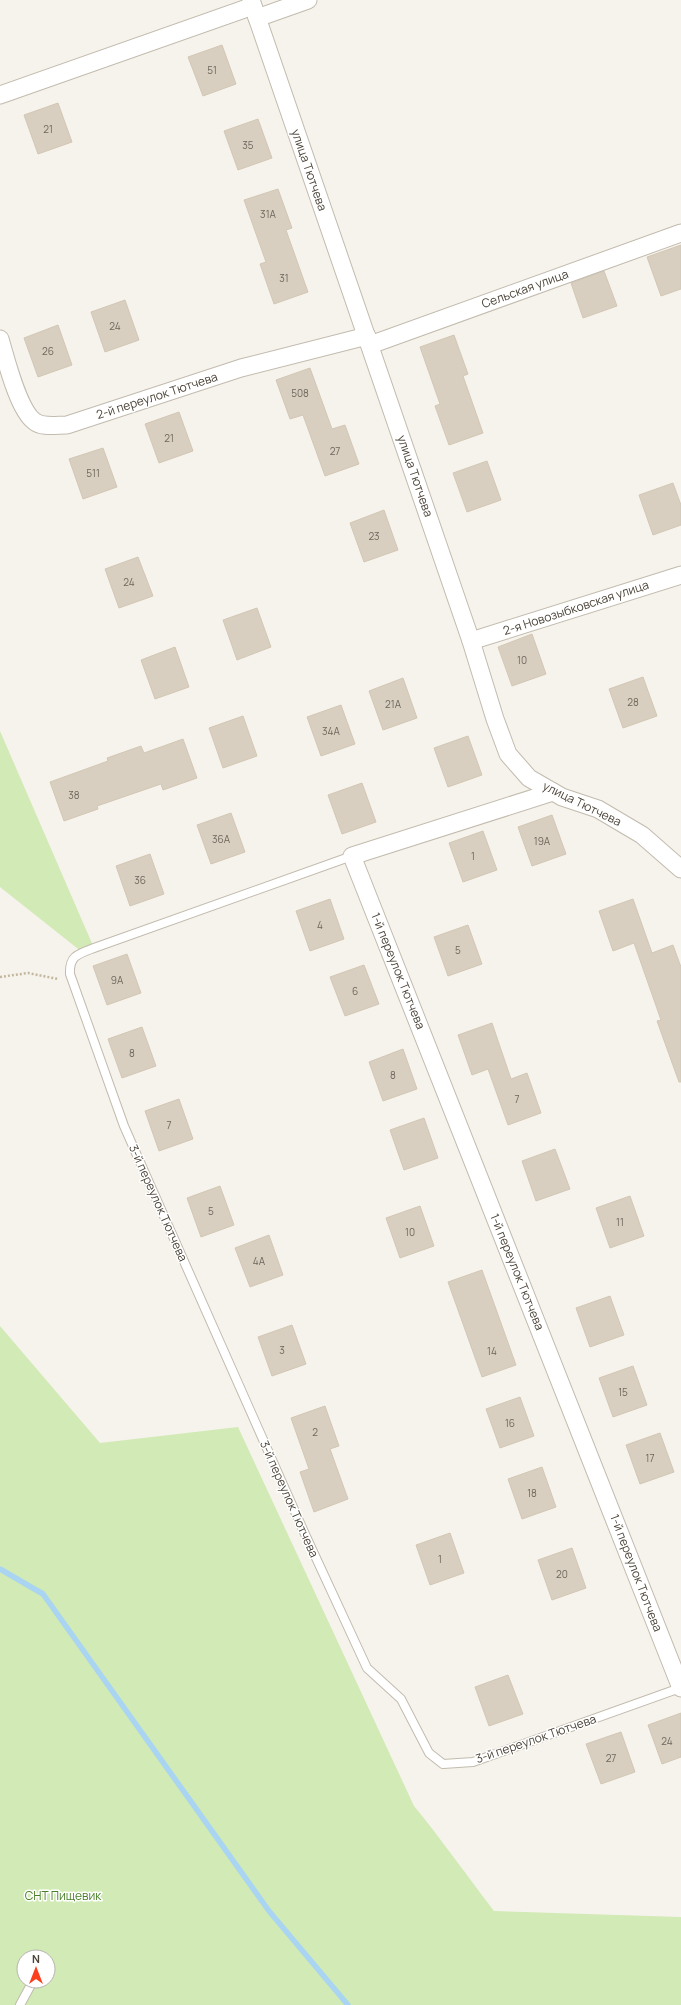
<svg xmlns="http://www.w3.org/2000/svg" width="681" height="2005" font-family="Manrope,sans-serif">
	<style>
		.green { fill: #d2eab5; fill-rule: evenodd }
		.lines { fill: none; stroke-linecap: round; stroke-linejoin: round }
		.stream { stroke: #a9d4f2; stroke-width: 5.5 }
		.building { fill: #d8cfc1; stroke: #d3c7b4 }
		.service-casing { stroke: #c2bbae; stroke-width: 10 }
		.minor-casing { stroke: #c2bbae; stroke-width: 19 }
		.path { stroke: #c4b79f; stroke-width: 2.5; stroke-dasharray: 2 2; stroke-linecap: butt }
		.service { stroke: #fff; stroke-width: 8 }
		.minor { stroke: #fff; stroke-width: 17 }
		.labels { text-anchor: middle; stroke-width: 3; stroke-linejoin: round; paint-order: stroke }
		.number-label { font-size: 10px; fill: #6e675b }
		.street-label { font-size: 12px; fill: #4b4439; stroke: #fff }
		.park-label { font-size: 12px; fill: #4a7f2a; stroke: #fff }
	</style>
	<rect width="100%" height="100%" fill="#f6f3ec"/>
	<!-- green -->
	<g class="green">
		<path d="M 0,731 L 94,948 L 82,952 L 0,887 Z"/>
		<path d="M 0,1326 L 100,1443 L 238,1427 L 414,1806 C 442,1840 467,1876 494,1911 L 681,1917 L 681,2005 L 0,2005 ZM 24,1957 L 48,1957 L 48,1981 L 24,1981 Z"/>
	</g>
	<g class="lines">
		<!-- stream -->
		<path class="stream" d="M 0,1569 L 43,1594 L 269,1911 L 348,2005"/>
	</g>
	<!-- building -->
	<g class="building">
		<path d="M 222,45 L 236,84 L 203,96 L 188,57 Z"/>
		<path d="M 58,103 L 72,142 L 38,154 L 24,115 Z"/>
		<path d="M 258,119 L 272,158 L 238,170 L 224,131 Z"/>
		<path d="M 278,189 L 292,228 L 286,230 L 308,292 L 274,304 L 260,264 L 266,262 L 244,200 Z"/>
		<path d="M 681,245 L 681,289 L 661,296 L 647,257 Z"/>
		<path d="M 604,271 L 617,306 L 583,318 L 571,283 Z"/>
		<path d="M 125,300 L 139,340 L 105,352 L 91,312 Z"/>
		<path d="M 58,325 L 72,365 L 38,377 L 24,338 Z"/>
		<path d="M 454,335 L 468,374 L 463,376 L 483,433 L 449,445 L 435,406 L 440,404 L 420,347 Z"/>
		<path d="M 310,368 L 332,429 L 345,425 L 359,464 L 325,476 L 303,415 L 290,419 L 276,380 Z"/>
		<path d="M 179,412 L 193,451 L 159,463 L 145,424 Z"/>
		<path d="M 103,448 L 117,487 L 83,499 L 69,459 Z"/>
		<path d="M 487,461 L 501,500 L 467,512 L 453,473 Z"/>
		<path d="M 673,483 L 681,505 L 681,525 L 653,535 L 639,495 Z"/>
		<path d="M 384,510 L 398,550 L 364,562 L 350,523 Z"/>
		<path d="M 138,557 L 153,596 L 119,608 L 105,569 Z"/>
		<path d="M 257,608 L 271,647 L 237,660 L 223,620 Z"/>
		<path d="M 532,634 L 546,674 L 512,686 L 498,647 Z"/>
		<path d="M 175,647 L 189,687 L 155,699 L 141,660 Z"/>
		<path d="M 643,677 L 657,716 L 623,728 L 609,689 Z"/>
		<path d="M 403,678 L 417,718 L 383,730 L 369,691 Z"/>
		<path d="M 341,705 L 355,744 L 321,756 L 307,717 Z"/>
		<path d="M 243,716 L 257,756 L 223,768 L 209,728 Z"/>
		<path d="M 468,736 L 482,775 L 448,787 L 434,748 Z"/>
		<path d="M 183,739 L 197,778 L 163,790 L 161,784 L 97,806 L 98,809 L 64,821 L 50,782 L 108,761 L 107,758 L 141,746 L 144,753 Z"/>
		<path d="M 362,783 L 376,822 L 342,834 L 328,795 Z"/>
		<path d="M 231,813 L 245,852 L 211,864 L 197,825 Z"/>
		<path d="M 552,815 L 566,854 L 532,866 L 518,827 Z"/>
		<path d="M 483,831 L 497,870 L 463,882 L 449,843 Z"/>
		<path d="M 150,854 L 164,894 L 130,906 L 116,866 Z"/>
		<path d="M 330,899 L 344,939 L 310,951 L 296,911 Z"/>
		<path d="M 633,899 L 652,953 L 673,945 L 681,967 L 681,1082 L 679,1082 L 657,1021 L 661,1020 L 634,943 L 613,951 L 599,911 Z"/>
		<path d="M 468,925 L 482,964 L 448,976 L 434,937 Z"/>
		<path d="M 127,954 L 141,993 L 107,1005 L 93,966 Z"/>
		<path d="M 364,965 L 379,1004 L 345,1016 L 330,977 Z"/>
		<path d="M 492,1023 L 511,1079 L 527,1073 L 541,1113 L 508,1125 L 488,1069 L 472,1075 L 458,1035 Z"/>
		<path d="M 142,1027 L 156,1066 L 122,1078 L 108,1039 Z"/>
		<path d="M 403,1049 L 417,1089 L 383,1101 L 369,1062 Z"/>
		<path d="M 179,1099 L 193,1139 L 159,1151 L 145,1111 Z"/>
		<path d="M 424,1118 L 438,1158 L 404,1170 L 390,1130 Z"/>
		<path d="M 555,1149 L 570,1189 L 536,1201 L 522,1161 Z"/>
		<path d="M 220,1186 L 234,1225 L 201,1237 L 187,1198 Z"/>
		<path d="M 630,1196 L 644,1236 L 610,1248 L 596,1208 Z"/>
		<path d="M 420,1206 L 434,1246 L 400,1258 L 386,1218 Z"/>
		<path d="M 269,1235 L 283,1275 L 250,1287 L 235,1248 Z"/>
		<path d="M 482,1270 L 516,1365 L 482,1377 L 448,1282 Z"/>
		<path d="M 610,1296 L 624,1335 L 590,1347 L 576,1308 Z"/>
		<path d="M 292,1325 L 306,1364 L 272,1376 L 258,1337 Z"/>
		<path d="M 633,1366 L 647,1405 L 613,1417 L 599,1378 Z"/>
		<path d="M 520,1397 L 534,1436 L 500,1448 L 486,1409 Z"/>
		<path d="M 325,1406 L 339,1446 L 330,1449 L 348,1499 L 314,1512 L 300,1472 L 309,1469 L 291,1418 Z"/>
		<path d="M 660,1433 L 674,1472 L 640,1484 L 626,1445 Z"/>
		<path d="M 542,1467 L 556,1507 L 522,1519 L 508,1479 Z"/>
		<path d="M 450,1533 L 464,1573 L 430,1585 L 416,1545 Z"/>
		<path d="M 572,1548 L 586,1588 L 552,1600 L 538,1560 Z"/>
		<path d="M 508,1675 L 523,1714 L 489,1726 L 475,1687 Z"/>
		<path d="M 681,1713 L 681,1757 L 662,1764 L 648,1725 Z"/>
		<path d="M 621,1732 L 635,1772 L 601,1784 L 586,1744 Z"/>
	</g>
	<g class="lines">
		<defs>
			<g id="service">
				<path d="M 352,856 L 94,948 C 78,954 69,956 70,974 L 124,1126 L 304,1532 L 367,1668 L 401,1699 L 429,1753 L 443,1764 L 473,1762 L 680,1688"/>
				<path d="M 20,2005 L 33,1981"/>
			</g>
			<g id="minor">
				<path d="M 251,0 L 471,641 L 495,719 L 508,754 L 529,778 L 562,797 L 598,809 L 642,835 L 681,869"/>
				<path d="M 257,18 L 308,0"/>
				<path d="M 0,95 L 253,6"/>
				<path d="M 0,339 C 6,359 18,409 34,421 C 42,428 56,425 67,425 L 241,368 L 367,336"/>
				<path d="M 370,345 L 681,233"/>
				<path d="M 471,641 L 681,575"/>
				<path d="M 553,792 L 352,856 L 681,1688"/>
			</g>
		</defs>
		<!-- service casing -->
		<use href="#service" class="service-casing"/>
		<!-- minor casing -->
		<use href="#minor" class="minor-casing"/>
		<!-- path -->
		<path class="path" d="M 0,977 L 28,973 L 58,979"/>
		<!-- service -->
		<use href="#service" class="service"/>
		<!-- minor -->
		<use href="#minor" class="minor"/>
	</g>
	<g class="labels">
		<!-- number labels -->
		<g class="number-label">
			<text x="212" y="74">51</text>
			<text x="48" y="133">21</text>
			<text x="248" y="149">35</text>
			<text x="268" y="218">31А</text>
			<text x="284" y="282">31</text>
			<text x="115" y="330">24</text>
			<text x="48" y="355">26</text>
			<text x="300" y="397">508</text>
			<text x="169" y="442">21</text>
			<text x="335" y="455">27</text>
			<text x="93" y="477">511</text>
			<text x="374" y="540">23</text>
			<text x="129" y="586">24</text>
			<text x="522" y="664">10</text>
			<text x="633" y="706">28</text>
			<text x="393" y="708">21А</text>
			<text x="331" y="735">34А</text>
			<text x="74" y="799">38</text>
			<text x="221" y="843">36А</text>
			<text x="542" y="845">19А</text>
			<text x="473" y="860">1</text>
			<text x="140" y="884">36</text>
			<text x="320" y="929">4</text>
			<text x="458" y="954">5</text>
			<text x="117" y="984">9А</text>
			<text x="355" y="995">6</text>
			<text x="132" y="1057">8</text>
			<text x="393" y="1079">8</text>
			<text x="517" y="1103">7</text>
			<text x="169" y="1129">7</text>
			<text x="211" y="1215">5</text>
			<text x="620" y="1226">11</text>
			<text x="410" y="1236">10</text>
			<text x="259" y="1265">4А</text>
			<text x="282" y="1354">3</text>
			<text x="492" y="1355">14</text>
			<text x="623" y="1396">15</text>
			<text x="510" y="1427">16</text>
			<text x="315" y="1436">2</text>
			<text x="650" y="1462">17</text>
			<text x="532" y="1497">18</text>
			<text x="440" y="1563">1</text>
			<text x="562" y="1578">20</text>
			<text x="667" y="1745">24</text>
			<text x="611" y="1762">27</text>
		</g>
		<!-- street labels -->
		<g class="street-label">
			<text transform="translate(309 170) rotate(71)" y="4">улица Тютчева</text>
			<text transform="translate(525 289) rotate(-20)" y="4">Сельская улица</text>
			<text transform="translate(157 396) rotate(-18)" y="4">2-й переулок Тютчева</text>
			<text transform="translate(415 476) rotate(71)" y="4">улица Тютчева</text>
			<text transform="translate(576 608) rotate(-18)" y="4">2-я Новозыбковская улица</text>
			<text transform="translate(582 804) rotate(26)" y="4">улица Тютчева</text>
			<text transform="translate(398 971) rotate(68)" y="4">1-й переулок Тютчева</text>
			<text transform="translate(158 1203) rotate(66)" y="4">3-й переулок Тютчева</text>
			<text transform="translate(517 1272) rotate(68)" y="4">1-й переулок Тютчева</text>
			<text transform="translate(289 1499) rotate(66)" y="4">3-й переулок Тютчева</text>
			<text transform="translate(636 1573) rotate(69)" y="4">1-й переулок Тютчева</text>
			<text transform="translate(536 1739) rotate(-19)" y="4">3-й переулок Тютчева</text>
		</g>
		<!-- park labels -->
		<g class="park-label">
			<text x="63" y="1900">СНТ Пищевик</text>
		</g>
	</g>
	<!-- north arrow -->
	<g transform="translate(36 1969)"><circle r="19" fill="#ffffff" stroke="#b7b4b0"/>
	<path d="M0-3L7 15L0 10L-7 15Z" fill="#fc3f1d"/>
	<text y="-6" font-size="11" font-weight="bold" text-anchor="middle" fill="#4b4439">N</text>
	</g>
</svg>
